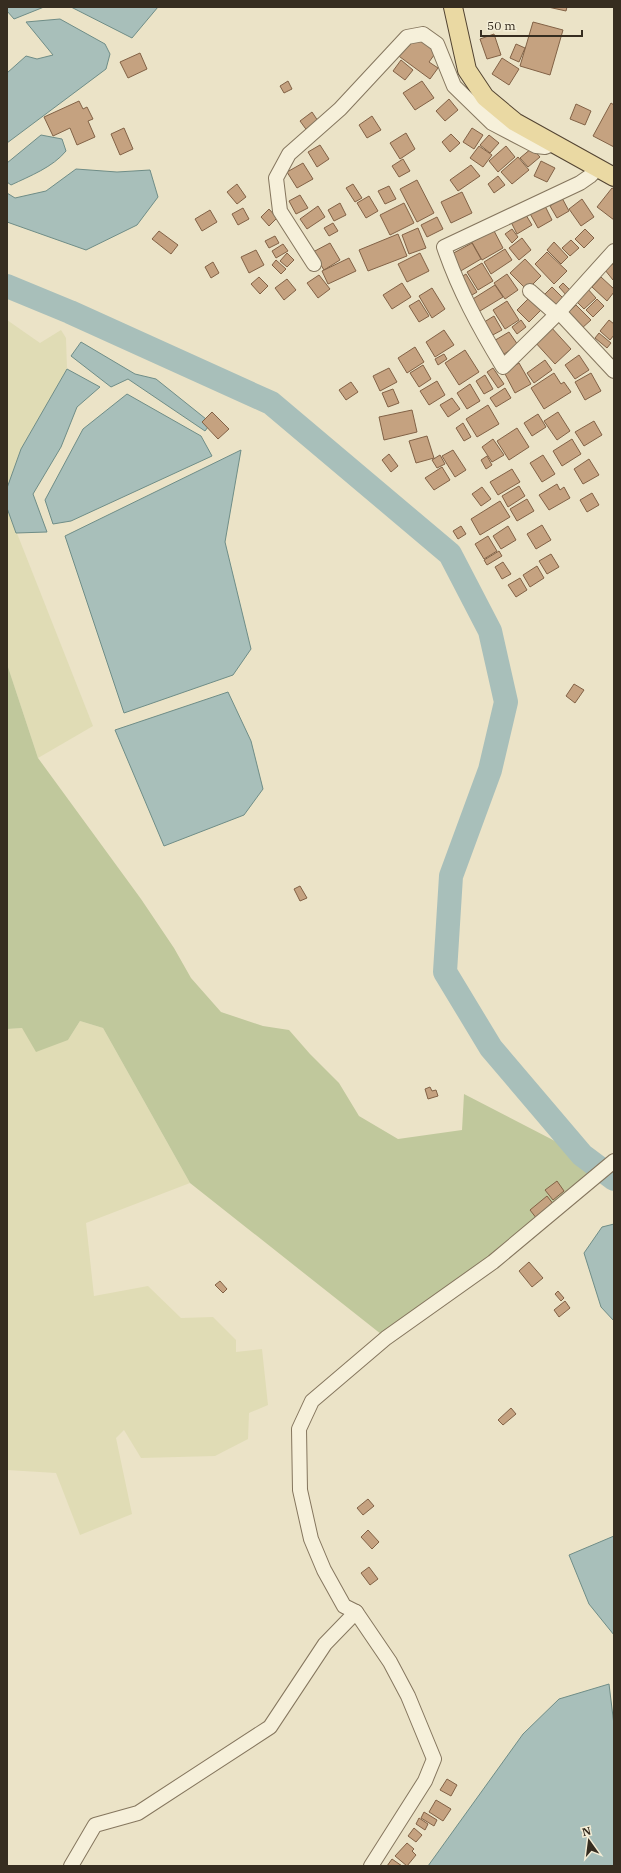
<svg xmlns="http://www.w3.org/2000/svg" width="621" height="1873" font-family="'IBM Plex Serif',serif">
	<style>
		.farmland { fill: #e0dcb5 }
		.green { fill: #c0c89c }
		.water { fill: #a8bfba; stroke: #6f8d87 }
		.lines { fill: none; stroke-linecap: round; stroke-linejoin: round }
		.river { stroke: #a8bfba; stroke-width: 24 }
		.building { fill: #c5a280; stroke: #826246 }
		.minor-casing { stroke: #85765e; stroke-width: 16 }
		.major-casing { stroke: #534432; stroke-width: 20 }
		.minor { stroke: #f6f0da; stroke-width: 14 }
		.major { stroke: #ead9a3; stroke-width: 18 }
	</style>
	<rect width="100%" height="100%" fill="#ebe3c7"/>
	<!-- farmland -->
	<g class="farmland">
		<path d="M 7,320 L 40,343 L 61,330 L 66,338 L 67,369 L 21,449 L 7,488 Z"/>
		<path d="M 7,508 L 93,726 L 38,758 L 7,664 Z"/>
		<path d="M 80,1021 L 103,1028 L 190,1183 L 86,1223 L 94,1296 L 148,1286 L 181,1318 L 213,1317 L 236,1340 L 236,1352 L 262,1349 L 268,1405 L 249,1413 L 248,1439 L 215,1456 L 141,1458 L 124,1430 L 116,1438 L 132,1514 L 80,1535 L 56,1473 L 7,1470 L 7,1029 L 22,1028 L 68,1040 Z"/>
	</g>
	<!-- green -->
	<path class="green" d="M 7,664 L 38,758 L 141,899 L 174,948 L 191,978 L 221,1012 L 263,1026 L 289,1030 L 310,1054 L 339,1083 L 359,1116 L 398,1139 L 462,1130 L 464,1094 L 582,1155 L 596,1166 L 571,1197 L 386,1338 L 190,1183 L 103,1028 L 80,1021 L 68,1040 L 36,1052 L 22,1028 L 7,1029 Z"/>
	<!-- water -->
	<g class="water">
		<path d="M 7,7 L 44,7 L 14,19 L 7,11 Z"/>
		<path d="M 71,7 L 158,7 L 132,38 Z"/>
		<path d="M 60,19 L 105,44 L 110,54 L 106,69 L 7,143 L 7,73 L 26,56 L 37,59 L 53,55 L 26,22 Z"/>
		<path d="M 41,135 L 62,139 L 66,151 C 53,167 30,176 11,185 L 7,182 L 7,163 Z"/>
		<path d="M 76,169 L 117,172 L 150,170 L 158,197 L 137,225 L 86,250 L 7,222 L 7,193 L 15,198 L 46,191 Z"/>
		<path d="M 81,342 L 135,374 L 156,379 L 211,423 L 205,431 L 128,379 L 111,387 L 71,356 Z"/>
		<path d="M 67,369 L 100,387 L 77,407 L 61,447 L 33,494 L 47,532 L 16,533 L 7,508 L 7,488 L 21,449 Z"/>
		<path d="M 127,394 L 201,436 L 212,456 L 71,521 L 53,524 L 45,500 L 83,429 Z"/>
		<path d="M 241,450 L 225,542 L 251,649 L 233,675 L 124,713 L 65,536 Z"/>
		<path d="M 228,692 L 251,741 L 263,789 L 244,815 L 164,846 L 115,730 Z"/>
		<path d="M 614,1224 L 614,1321 L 601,1307 L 584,1253 L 602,1227 Z"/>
		<path d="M 614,1536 L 614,1635 L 589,1604 L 569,1555 Z"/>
		<path d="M 609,1684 L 614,1725 L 614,1866 L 428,1866 L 523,1734 L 559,1699 Z"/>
	</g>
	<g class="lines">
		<!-- river -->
		<path class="river" d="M 7,286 L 70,312 L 271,403 L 450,554 L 490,631 L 506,702 L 490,770 L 451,876 L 445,972 L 491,1048 L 582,1155 L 614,1179"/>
	</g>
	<!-- building -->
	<g class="building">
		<path d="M 548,7 L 567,7 L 566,11 Z"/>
		<path d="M 533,22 L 563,30 L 550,75 L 520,66 Z"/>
		<path d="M 494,34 L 501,55 L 487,59 L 480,39 Z"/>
		<path d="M 417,36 L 437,51 L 429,62 L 438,68 L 430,79 L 396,54 L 404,44 L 408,47 Z"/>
		<path d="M 516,44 L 525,48 L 519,62 L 510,58 Z"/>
		<path d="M 140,53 L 147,69 L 128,78 L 120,62 Z"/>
		<path d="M 502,58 L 519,69 L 509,85 L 492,74 Z"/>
		<path d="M 401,60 L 413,70 L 405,80 L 393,71 Z"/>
		<path d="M 288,81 L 292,89 L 284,93 L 280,86 Z"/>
		<path d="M 422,81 L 434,98 L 415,110 L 403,93 Z"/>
		<path d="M 449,99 L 458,110 L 445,121 L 436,111 Z"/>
		<path d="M 79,101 L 83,109 L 87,107 L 93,119 L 88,121 L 95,137 L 77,145 L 70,128 L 53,136 L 44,117 Z"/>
		<path d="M 611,103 L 614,105 L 614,147 L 593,136 Z"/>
		<path d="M 576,104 L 591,111 L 585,125 L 570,119 Z"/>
		<path d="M 312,112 L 320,124 L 308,132 L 300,121 Z"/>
		<path d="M 372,116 L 381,130 L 367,138 L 359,125 Z"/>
		<path d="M 124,128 L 133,149 L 120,155 L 111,134 Z"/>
		<path d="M 472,128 L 483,135 L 474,149 L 463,142 Z"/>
		<path d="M 406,133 L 415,149 L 400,159 L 390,143 Z"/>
		<path d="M 451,134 L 460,143 L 450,152 L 442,142 Z"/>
		<path d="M 489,135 L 499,143 L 490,153 L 480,145 Z"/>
		<path d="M 320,145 L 329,159 L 317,167 L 308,152 Z"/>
		<path d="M 479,146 L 492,155 L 483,167 L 470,158 Z"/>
		<path d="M 506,146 L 515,157 L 498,172 L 489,161 Z"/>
		<path d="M 532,148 L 540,157 L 528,167 L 520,158 Z"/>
		<path d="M 518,157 L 529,170 L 512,184 L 501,172 Z"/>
		<path d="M 403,159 L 410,171 L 399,177 L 392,166 Z"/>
		<path d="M 541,161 L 555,168 L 547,182 L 534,176 Z"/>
		<path d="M 303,163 L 313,179 L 297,188 L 287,172 Z"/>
		<path d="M 471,165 L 480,176 L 458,191 L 450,180 Z"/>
		<path d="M 498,176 L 505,185 L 494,193 L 488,184 Z"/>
		<path d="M 417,180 L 434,213 L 417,222 L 400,189 Z"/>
		<path d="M 237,184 L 246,197 L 237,204 L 227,192 Z"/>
		<path d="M 353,184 L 362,198 L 355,202 L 346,188 Z"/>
		<path d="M 389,186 L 396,199 L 385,204 L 378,191 Z"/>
		<path d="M 612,188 L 614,189 L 614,220 L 597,207 Z"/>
		<path d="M 462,192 L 472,213 L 451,223 L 441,202 Z"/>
		<path d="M 300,195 L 308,208 L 296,214 L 289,201 Z"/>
		<path d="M 369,196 L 378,211 L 366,218 L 357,203 Z"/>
		<path d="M 562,198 L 569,211 L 557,218 L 550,206 Z"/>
		<path d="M 582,199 L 594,217 L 581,226 L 569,209 Z"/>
		<path d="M 543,202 L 552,220 L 538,228 L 528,210 Z"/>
		<path d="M 340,203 L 346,215 L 334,221 L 328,210 Z"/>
		<path d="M 404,203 L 414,223 L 390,235 L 380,215 Z"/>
		<path d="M 318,206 L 325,217 L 307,229 L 300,219 Z"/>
		<path d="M 243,208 L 249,219 L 238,225 L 232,214 Z"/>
		<path d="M 269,209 L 277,218 L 269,226 L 261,217 Z"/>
		<path d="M 210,210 L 217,222 L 202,231 L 195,219 Z"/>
		<path d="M 523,210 L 532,225 L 517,234 L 509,218 Z"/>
		<path d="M 437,217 L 443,229 L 427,237 L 421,225 Z"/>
		<path d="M 333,223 L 338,231 L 329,236 L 324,228 Z"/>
		<path d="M 492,227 L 503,248 L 482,260 L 470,239 Z"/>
		<path d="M 418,228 L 426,248 L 409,254 L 402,235 Z"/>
		<path d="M 512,229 L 518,237 L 512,243 L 505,234 Z"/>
		<path d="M 585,229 L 594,238 L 584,248 L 575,239 Z"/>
		<path d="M 159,231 L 178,245 L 171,254 L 152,239 Z"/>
		<path d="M 398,234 L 407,256 L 368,271 L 359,250 Z"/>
		<path d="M 275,236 L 279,243 L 269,248 L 265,241 Z"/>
		<path d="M 522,238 L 531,250 L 519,260 L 509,248 Z"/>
		<path d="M 571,240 L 579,248 L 570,256 L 562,248 Z"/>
		<path d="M 554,242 L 568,257 L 561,264 L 547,250 Z"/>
		<path d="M 330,243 L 340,260 L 324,270 L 313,252 Z"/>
		<path d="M 472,243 L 481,259 L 459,272 L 450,255 Z"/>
		<path d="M 283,244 L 288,251 L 276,258 L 272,251 Z"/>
		<path d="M 505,249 L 512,260 L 491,274 L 484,262 Z"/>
		<path d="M 256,250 L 264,265 L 249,273 L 241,257 Z"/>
		<path d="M 547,252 L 567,271 L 554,284 L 535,264 Z"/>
		<path d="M 287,253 L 294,260 L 287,267 L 280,261 Z"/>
		<path d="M 420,253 L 429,271 L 407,282 L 398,264 Z"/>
		<path d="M 349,258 L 356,271 L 328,284 L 322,271 Z"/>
		<path d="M 525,259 L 541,276 L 527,290 L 510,273 Z"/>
		<path d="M 276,260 L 286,269 L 281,274 L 272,265 Z"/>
		<path d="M 213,262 L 219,273 L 211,278 L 205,267 Z"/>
		<path d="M 482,263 L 493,281 L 478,290 L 467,272 Z"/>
		<path d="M 614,263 L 614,278 L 613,280 L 605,270 Z"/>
		<path d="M 466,274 L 477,292 L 467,298 L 456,280 Z"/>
		<path d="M 507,274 L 518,290 L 505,299 L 494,283 Z"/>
		<path d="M 319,275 L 330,289 L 318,298 L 307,283 Z"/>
		<path d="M 259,277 L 268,286 L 260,294 L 251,284 Z"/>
		<path d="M 601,277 L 614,289 L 614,292 L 607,301 L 592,287 Z"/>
		<path d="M 287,279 L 296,290 L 284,300 L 275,288 Z"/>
		<path d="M 402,283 L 411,297 L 392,309 L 383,295 Z"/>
		<path d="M 563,283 L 572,292 L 567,296 L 559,287 Z"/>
		<path d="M 495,285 L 503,297 L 475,314 L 468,302 Z"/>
		<path d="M 552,287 L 564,299 L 555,308 L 543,296 Z"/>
		<path d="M 586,287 L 596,298 L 584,309 L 574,299 Z"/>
		<path d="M 432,288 L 445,309 L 432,318 L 419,296 Z"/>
		<path d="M 530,297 L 542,309 L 529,322 L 517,310 Z"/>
		<path d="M 597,299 L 604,306 L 593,317 L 586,310 Z"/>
		<path d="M 419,300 L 429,316 L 419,322 L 409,306 Z"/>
		<path d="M 507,301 L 519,320 L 505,329 L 493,310 Z"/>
		<path d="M 576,305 L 591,320 L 581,329 L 567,314 Z"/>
		<path d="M 494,316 L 502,330 L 489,337 L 481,324 Z"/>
		<path d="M 521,320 L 526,327 L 517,334 L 512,327 Z"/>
		<path d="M 609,320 L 614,324 L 614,335 L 610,340 L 600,331 Z"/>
		<path d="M 550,326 L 571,349 L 555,364 L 534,341 Z"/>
		<path d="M 444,330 L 454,345 L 435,357 L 426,342 Z"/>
		<path d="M 509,332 L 518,345 L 501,356 L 492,342 Z"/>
		<path d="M 599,333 L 611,343 L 607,348 L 595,338 Z"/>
		<path d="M 415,347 L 424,362 L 407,373 L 398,358 Z"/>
		<path d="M 465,350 L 479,372 L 459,385 L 445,363 Z"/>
		<path d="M 444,354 L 447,359 L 438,365 L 435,359 Z"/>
		<path d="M 579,355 L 589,370 L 575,379 L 565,365 Z"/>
		<path d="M 545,360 L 552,370 L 534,383 L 527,373 Z"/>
		<path d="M 519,363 L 531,384 L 515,393 L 504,372 Z"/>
		<path d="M 423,365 L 431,379 L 419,387 L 410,373 Z"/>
		<path d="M 389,368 L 397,382 L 380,391 L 373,376 Z"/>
		<path d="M 493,368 L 504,384 L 498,388 L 487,372 Z"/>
		<path d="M 554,373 L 561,384 L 564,382 L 571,392 L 544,409 L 531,388 Z"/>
		<path d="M 591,373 L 601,391 L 585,400 L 575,382 Z"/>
		<path d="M 485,375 L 493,389 L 484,394 L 476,381 Z"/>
		<path d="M 437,381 L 445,395 L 429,405 L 420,391 Z"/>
		<path d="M 351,382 L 358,392 L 346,400 L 339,390 Z"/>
		<path d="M 470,384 L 480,401 L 467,409 L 457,393 Z"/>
		<path d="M 505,388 L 511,398 L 496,407 L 490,398 Z"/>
		<path d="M 393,389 L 399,403 L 388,407 L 382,393 Z"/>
		<path d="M 452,398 L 460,409 L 448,417 L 440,405 Z"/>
		<path d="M 488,405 L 499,424 L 477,437 L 466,419 Z"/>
		<path d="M 412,410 L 417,432 L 384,440 L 379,417 Z"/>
		<path d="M 212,412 L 229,429 L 218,439 L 202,422 Z"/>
		<path d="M 558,412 L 570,431 L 557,440 L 544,421 Z"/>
		<path d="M 538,414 L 546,427 L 532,436 L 524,423 Z"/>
		<path d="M 594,421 L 602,435 L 584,446 L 575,432 Z"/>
		<path d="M 463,423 L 471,437 L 464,441 L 456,428 Z"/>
		<path d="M 517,428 L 529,447 L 509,460 L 497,441 Z"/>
		<path d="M 427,436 L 434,458 L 416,463 L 409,441 Z"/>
		<path d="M 493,439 L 504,455 L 492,462 L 482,447 Z"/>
		<path d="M 572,439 L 581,454 L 562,466 L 553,451 Z"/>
		<path d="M 453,450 L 466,470 L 455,477 L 442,456 Z"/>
		<path d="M 389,454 L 398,466 L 391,472 L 382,460 Z"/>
		<path d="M 440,455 L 445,464 L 437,468 L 432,460 Z"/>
		<path d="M 543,455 L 555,474 L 542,482 L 530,463 Z"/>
		<path d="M 487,456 L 492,465 L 486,469 L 481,460 Z"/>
		<path d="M 589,459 L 599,475 L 583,484 L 574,469 Z"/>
		<path d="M 442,467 L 450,480 L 434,490 L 425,478 Z"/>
		<path d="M 512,469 L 520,482 L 498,495 L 490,482 Z"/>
		<path d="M 557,484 L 560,490 L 564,487 L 570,498 L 549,510 L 539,495 Z"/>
		<path d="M 519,486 L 525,496 L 508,507 L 502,496 Z"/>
		<path d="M 482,487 L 491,499 L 481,506 L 472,494 Z"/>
		<path d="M 592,493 L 599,505 L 587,512 L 580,500 Z"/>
		<path d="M 527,499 L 534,511 L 517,521 L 510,509 Z"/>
		<path d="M 500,501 L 510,517 L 480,535 L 471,519 Z"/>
		<path d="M 542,525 L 551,540 L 536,549 L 527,534 Z"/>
		<path d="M 461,526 L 466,534 L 458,539 L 453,531 Z"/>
		<path d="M 508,526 L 516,540 L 501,549 L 493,536 Z"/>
		<path d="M 488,536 L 497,551 L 484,559 L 475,544 Z"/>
		<path d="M 499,551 L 502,556 L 487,565 L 484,560 Z"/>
		<path d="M 551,554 L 559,567 L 547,574 L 539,561 Z"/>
		<path d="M 503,562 L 511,574 L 502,579 L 495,567 Z"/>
		<path d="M 537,566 L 544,578 L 530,587 L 523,575 Z"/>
		<path d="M 520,578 L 527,590 L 516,597 L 508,585 Z"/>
		<path d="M 574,684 L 584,690 L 575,703 L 566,696 Z"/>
		<path d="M 300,886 L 307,898 L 300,901 L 294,889 Z"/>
		<path d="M 430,1087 L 432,1091 L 436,1090 L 438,1096 L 428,1099 L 425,1089 Z"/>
		<path d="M 557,1181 L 564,1191 L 553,1200 L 545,1190 Z"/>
		<path d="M 547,1196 L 554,1205 L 537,1219 L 530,1210 Z"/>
		<path d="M 529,1262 L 543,1278 L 532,1287 L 519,1271 Z"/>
		<path d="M 220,1281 L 227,1289 L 223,1293 L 215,1285 Z"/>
		<path d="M 558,1291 L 564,1298 L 561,1301 L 555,1294 Z"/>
		<path d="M 565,1301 L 570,1308 L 559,1317 L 554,1310 Z"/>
		<path d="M 511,1408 L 516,1414 L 503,1425 L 498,1420 Z"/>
		<path d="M 368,1499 L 374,1506 L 363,1515 L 357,1508 Z"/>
		<path d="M 368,1530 L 379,1542 L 372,1549 L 361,1537 Z"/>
		<path d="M 369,1567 L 378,1579 L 370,1585 L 361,1573 Z"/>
		<path d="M 447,1779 L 457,1785 L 451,1796 L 440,1790 Z"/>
		<path d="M 436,1800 L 451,1809 L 443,1821 L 429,1812 Z"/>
		<path d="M 424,1812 L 437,1820 L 434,1826 L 421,1818 Z"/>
		<path d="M 419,1818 L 428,1824 L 425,1830 L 416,1824 Z"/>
		<path d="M 414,1828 L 422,1835 L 416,1842 L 408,1836 Z"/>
		<path d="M 407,1843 L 414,1849 L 412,1851 L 416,1855 L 407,1866 L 395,1856 Z"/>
		<path d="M 392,1859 L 402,1866 L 387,1866 Z"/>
	</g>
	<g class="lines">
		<defs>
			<g id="minor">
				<path d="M 597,169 L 590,176 L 580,183 L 444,247 C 459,291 479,327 503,367 L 559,312 L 614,251"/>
				<path d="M 314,264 L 280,211 L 276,178 L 289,154 L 340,109 L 407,37 L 423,34 L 437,44 L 454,86 L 492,123 L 536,146 L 545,147 L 553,144"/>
				<path d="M 530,291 L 556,314"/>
				<path d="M 559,312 L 614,371"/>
				<path d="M 71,1866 L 95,1825 L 138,1813 L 270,1727 L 325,1644 L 356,1612"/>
				<path d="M 371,1866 L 425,1781 L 434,1759 L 408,1696 L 390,1662 L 356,1612 L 344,1606 L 324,1570 L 311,1539 L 300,1490 L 299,1429 L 312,1401 L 386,1338 L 493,1262 L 614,1161"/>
			</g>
			<path id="major" d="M 453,7 L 467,70 L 485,97 L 515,122 L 614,177"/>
		</defs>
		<!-- minor casing -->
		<use href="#minor" class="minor-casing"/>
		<!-- major casing -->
		<use href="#major" class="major-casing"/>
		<!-- minor -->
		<use href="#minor" class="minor"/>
		<!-- major -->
		<use href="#major" class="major"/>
	</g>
	<!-- border -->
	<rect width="621" height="1873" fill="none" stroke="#362d20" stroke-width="16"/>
	<!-- north arrow -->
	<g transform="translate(589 1841) rotate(346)" stroke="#f3edd6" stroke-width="3" paint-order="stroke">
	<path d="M0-3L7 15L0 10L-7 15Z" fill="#362d20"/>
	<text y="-6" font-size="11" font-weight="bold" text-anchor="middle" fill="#362d20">N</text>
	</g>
	<!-- scale -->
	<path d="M481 30v6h101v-6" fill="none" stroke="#362d20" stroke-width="2"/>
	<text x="487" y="30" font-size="12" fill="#362d20" stroke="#f3edd6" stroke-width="3" paint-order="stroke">50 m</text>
</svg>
